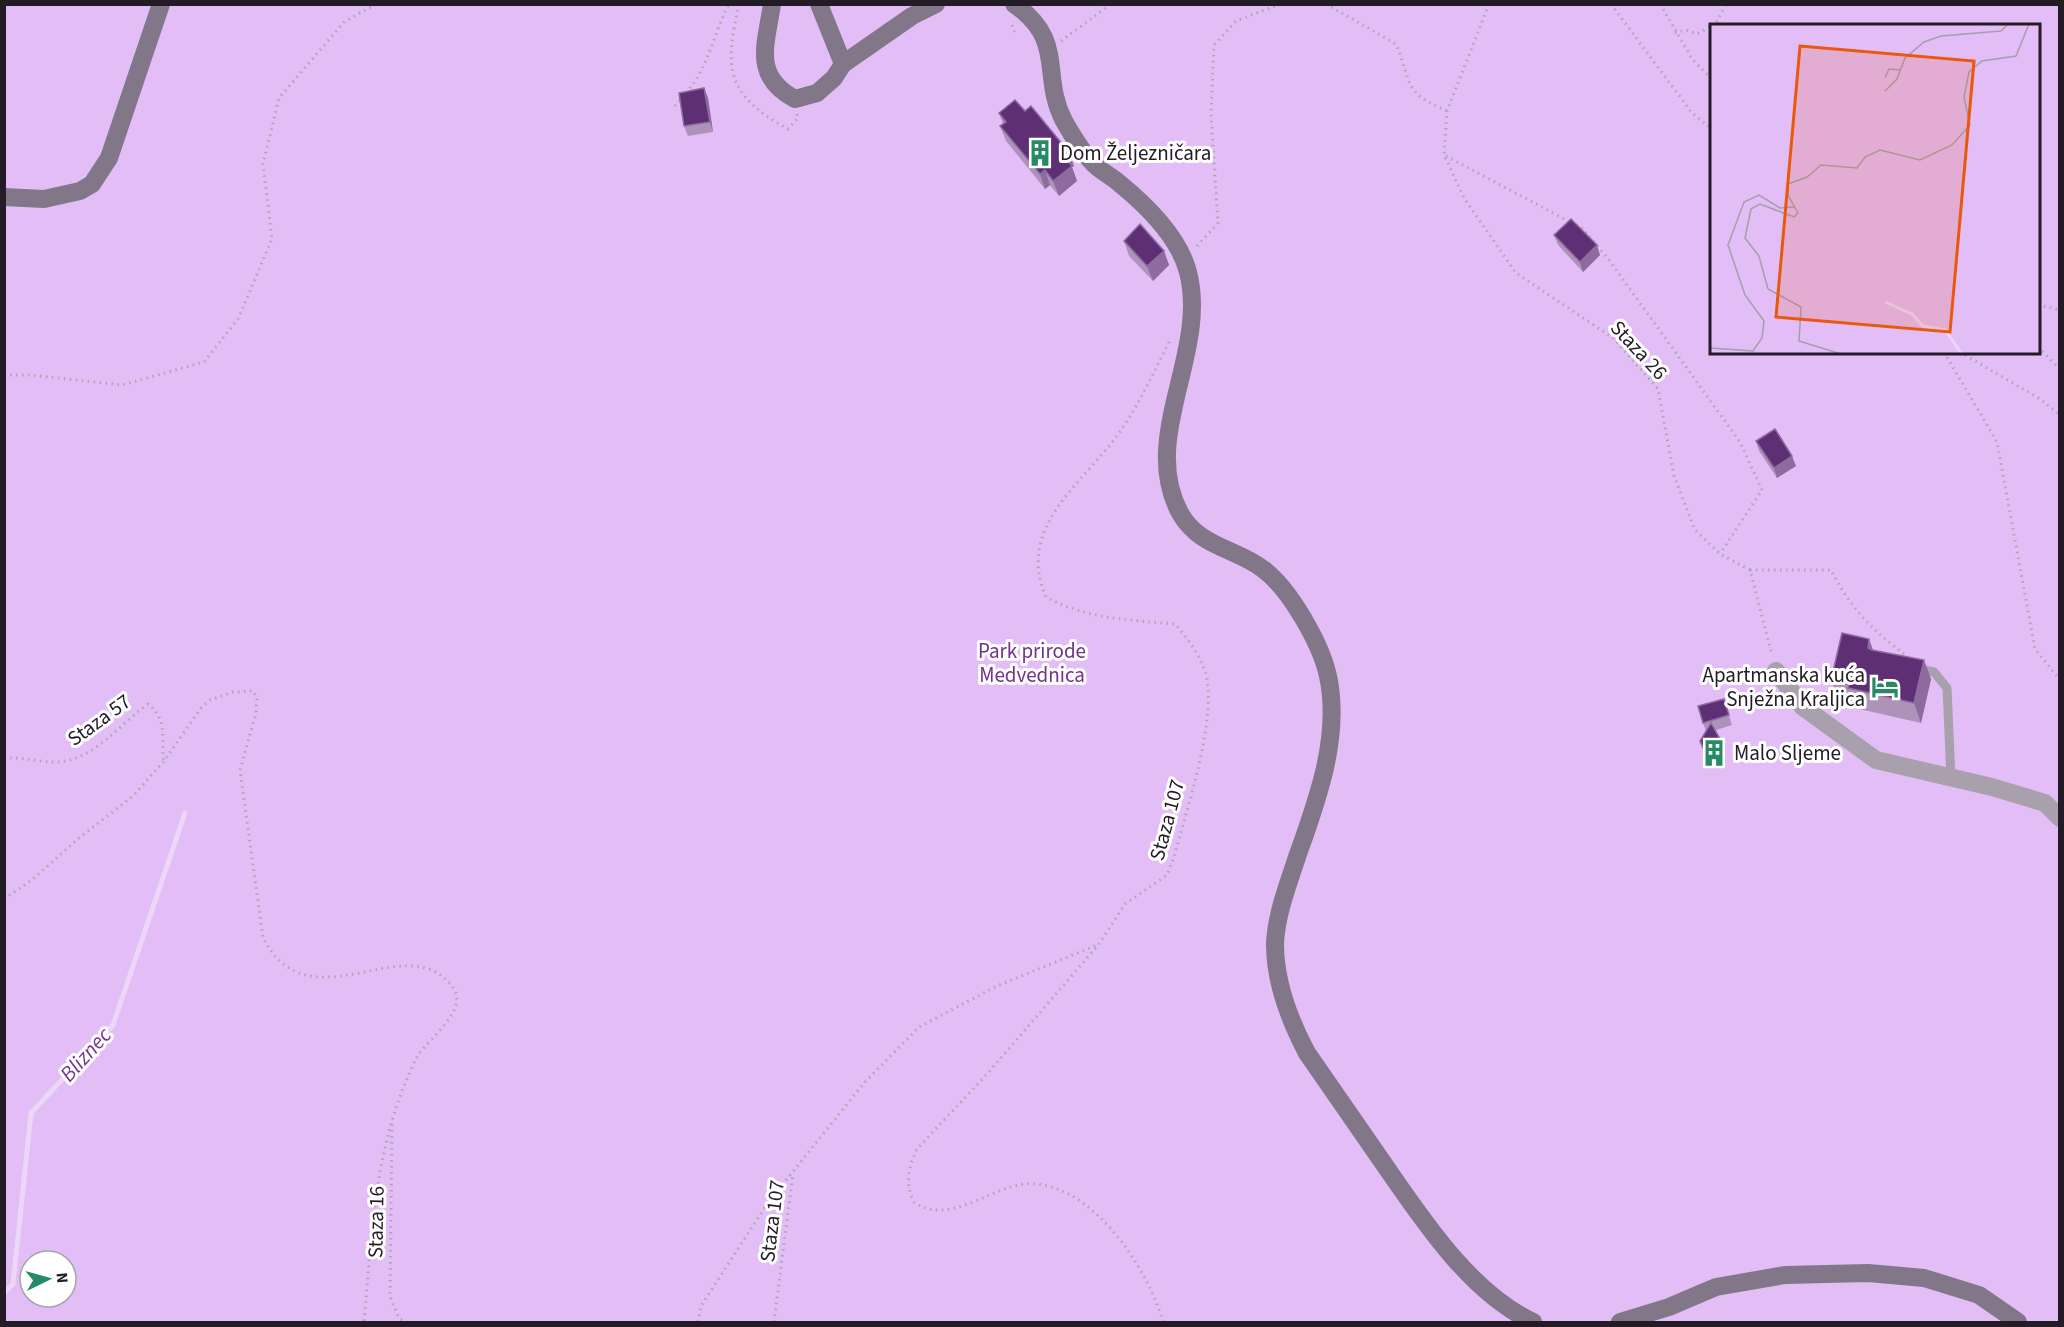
<svg xmlns="http://www.w3.org/2000/svg" width="2064" height="1327" font-family="'Source Sans 3',sans-serif">
	<style>
		.green { fill: #e2bdf6; fill-rule: evenodd }
		.lines { fill: none; stroke-linecap: round; stroke-linejoin: round }
		.stream { stroke: #ecd7f8; stroke-width: 5 }
		.path { stroke: #aca7af; stroke-width: 3; stroke-dasharray: 1.5 4.5; stroke-linecap: butt }
		.lane { stroke: #a9a0ad; stroke-width: 9 }
		.street { stroke: #a9a0ad; stroke-width: 18 }
		.secondary { stroke: #827689; stroke-width: 18 }
		.wall { fill: #ad93b9 }
		.shaded-wall { fill: #8e6b9e }
		.building { fill: #5f2f75; stroke: #8e6b9e; stroke-width: 1.5 }
		.labels { text-anchor: middle; stroke-width: 6; stroke-linejoin: round; paint-order: stroke }
		.poi-label { font-size: 21px; fill: #231b26; stroke: #fff; text-anchor: start }
		.street-label { font-size: 21px; fill: #231b26; stroke: #fff }
		.park-label { font-size: 21px; fill: #72328e; stroke: #fff }
		.water-label { font-size: 22px; font-style: italic; fill: #753591; stroke: #fff }
		.inset-river { fill: none; stroke: #ecd7f8; stroke-width: 3 }
		.inset-road { fill: none; stroke: #a59fa7; stroke-width: 1.5 }
		.view { fill: #e8590c; fill-opacity: 0.15; stroke: #e8590c; stroke-width: 3 }
		.inset-edge { fill: none; stroke: #231b26; stroke-width: 3 }
	</style>
	<rect width="100%" height="100%" fill="#fbf7fd"/>
	<!-- green -->
	<path class="green" d="M 5,5 L 2059,5 L 2059,1322 L 5,1322 ZM 1712,26 L 2038,26 L 2038,352 L 1712,352 ZM 30,1261 L 66,1261 L 66,1297 L 30,1297 Z"/>
	<g class="lines">
		<!-- stream -->
		<path class="stream" d="M 4,1293 L 13,1284 L 31,1113 L 113,1025 L 185,813"/>
		<!-- path -->
		<g class="path">
			<path d="M 739,4 C 724,69 726,95 788,129 L 798,118 L 797,114"/>
			<path d="M 1326,4 L 1396,44 C 1413,84 1401,91 1447,111"/>
			<path d="M 1489,4 L 1447,111 L 1444,155 L 1464,198 L 1516,273 L 1613,338 L 1658,389 L 1674,476 L 1695,530 L 1720,554 L 1750,570 L 1772,655"/>
			<path d="M 1611,4 L 1692,113 L 1712,129"/>
			<path d="M 1660,4 L 1693,60 L 1712,79"/>
			<path d="M 1012,25 L 1016,36"/>
			<path d="M 1712,26 L 1716,23 L 1726,4"/>
			<path d="M 1675,33 L 1686,30 L 1697,34 L 1712,26"/>
			<path d="M 1061,41 L 1111,4"/>
			<path d="M 686,93 C 709,67 713,34 729,4"/>
			<path d="M 675,106 L 682,98"/>
			<path d="M 1446,156 L 1570,222"/>
			<path d="M 1576,225 L 1582,228 L 1609,260 L 1740,442 L 1762,490 L 1720,554"/>
			<path d="M 1197,246 L 1218,223 L 1211,114 L 1214,45 L 1236,21 L 1280,4"/>
			<path d="M 2038,305 L 2060,310"/>
			<path d="M 2038,347 L 2060,369"/>
			<path d="M 1944,352 L 1997,442 L 2035,649 L 2060,680"/>
			<path d="M 1960,352 L 2040,399 L 2060,415"/>
			<path d="M 4,375 L 30,375 L 122,385 L 204,362 L 238,319 L 272,239 L 263,164 L 279,98 L 345,21 L 377,4"/>
			<path d="M 1750,570 L 1831,570 C 1850,608 1874,632 1908,657"/>
			<path d="M 4,758 C 22,757 38,762 55,762 C 93,762 119,724 148,704 C 169,720 160,738 164,761"/>
			<path d="M 4,899 L 33,879 L 79,838 L 133,796 L 164,761 L 201,708 L 210,700 L 233,692 L 253,691 L 257,697 L 256,713 L 240,770 L 263,938 C 310,1028 405,926 452,986 C 471,1010 428,1038 417,1057 C 412,1066 408,1077 404,1086 C 374,1161 371,1243 364,1322"/>
			<path d="M 392,1124 L 390,1297 L 399,1318 L 405,1322"/>
			<path d="M 698,1322 L 701,1306 L 767,1204 L 864,1083 L 919,1027 L 997,986 L 1097,945"/>
			<path d="M 774,1322 L 793,1174"/>
			<path d="M 1163,1322 C 1148,1268 1090,1179 1025,1184 C 991,1187 947,1227 914,1202 C 905,1184 908,1167 917,1149 L 987,1074 L 1099,944 L 1125,904 L 1167,875 L 1174,857 C 1186,812 1219,714 1205,671 C 1199,654 1187,637 1175,624 C 1130,620 1086,619 1046,597 C 1015,526 1084,483 1119,433 C 1140,403 1154,372 1170,340"/>
		</g>
		<!-- lane -->
		<path class="lane" d="M 1918,669 L 1934,672 L 1947,688 L 1951,778"/>
		<!-- street -->
		<path class="street" d="M 1776,671 L 1803,707 L 1876,760 L 1992,787 L 2045,803 L 2060,818"/>
		<!-- secondary -->
		<g class="secondary">
			<path d="M 772,4 C 766,45 752,76 795,99 L 817,93 L 834,78 L 843,64 L 912,16 L 936,4"/>
			<path d="M 819,4 L 843,64"/>
			<path d="M 1014,4 C 1067,41 1040,75 1064,121 C 1072,135 1080,149 1091,161 C 1098,170 1110,175 1119,183 C 1146,205 1179,237 1188,272 C 1209,353 1139,437 1180,513 C 1199,547 1235,548 1263,569 C 1290,589 1321,644 1328,676 C 1341,737 1317,801 1297,857 C 1288,885 1276,915 1275,944 C 1275,981 1290,1021 1307,1053 C 1333,1091 1360,1129 1386,1167 C 1424,1222 1471,1293 1533,1322"/>
			<path d="M 4,197 L 44,199 L 80,191 L 92,184 L 109,158 L 161,4"/>
			<path d="M 1620,1322 L 1669,1307 L 1716,1287 L 1785,1275 L 1868,1273 L 1924,1278 L 1979,1295 L 2018,1322"/>
		</g>
	</g>
	<!-- wall -->
	<g class="wall">
		<path d="M 704,88 L 708,98 L 713,132 L 688,136 L 684,126 Z"/>
		<path d="M 1025,111 L 1068,151 L 1074,166 L 1072,167 L 1077,181 L 1059,196 L 1050,185 L 1045,189 L 1006,141 L 1000,126 L 1003,124 L 999,113 Z"/>
		<path d="M 1554,235 L 1600,255 L 1583,272 L 1558,245 Z"/>
		<path d="M 1124,241 L 1164,251 L 1169,265 L 1153,281 L 1129,256 Z"/>
		<path d="M 1756,441 L 1796,466 L 1777,478 L 1759,451 Z"/>
		<path d="M 1869,639 L 1873,650 L 1931,679 L 1921,723 L 1855,708 L 1854,704 L 1838,700 L 1831,680 Z"/>
		<path d="M 1727,709 L 1732,725 L 1716,730 L 1720,739 L 1724,749 L 1724,755 L 1717,762 L 1707,760 L 1700,741 L 1706,731 L 1703,723 Z"/>
	</g>
	<!-- shaded-wall -->
	<g class="shaded-wall">
		<path d="M 704,88 L 708,98 L 713,132 L 710,122 Z"/>
		<path d="M 1068,151 L 1074,166 L 1072,167 L 1077,181 L 1059,196 L 1053,181 L 1063,155 Z"/>
		<path d="M 1045,170 L 1050,185 L 1045,189 L 1040,174 Z"/>
		<path d="M 1597,245 L 1600,255 L 1583,272 L 1580,262 Z"/>
		<path d="M 1164,251 L 1169,265 L 1153,281 L 1147,266 Z"/>
		<path d="M 1792,456 L 1796,466 L 1777,478 L 1774,468 Z"/>
		<path d="M 1869,639 L 1876,659 L 1868,648 Z"/>
		<path d="M 1924,660 L 1931,679 L 1921,723 L 1914,703 Z"/>
		<path d="M 1720,739 L 1724,749 L 1724,755 L 1717,762 L 1713,752 Z"/>
	</g>
	<!-- building -->
	<g class="building">
		<path d="M 704,88 L 710,122 L 684,126 L 679,93 Z"/>
		<path d="M 1015,100 L 1025,111 L 1031,106 L 1068,151 L 1063,155 L 1072,166 L 1053,181 L 1045,170 L 1040,174 L 1000,126 L 1006,122 L 999,113 Z"/>
		<path d="M 1571,219 L 1597,245 L 1580,262 L 1554,235 Z"/>
		<path d="M 1140,224 L 1164,251 L 1147,266 L 1124,241 Z"/>
		<path d="M 1775,429 L 1792,456 L 1774,468 L 1756,441 Z"/>
		<path d="M 1842,633 L 1869,639 L 1868,648 L 1872,650 L 1924,660 L 1914,703 L 1848,688 L 1849,685 L 1831,680 Z"/>
		<path d="M 1724,699 L 1729,715 L 1703,723 L 1698,706 Z"/>
		<path d="M 1711,723 L 1720,739 L 1720,745 L 1713,752 L 1704,750 L 1700,741 Z"/>
	</g>
	<!-- icons -->
	<defs>
		<symbol id="building-bare" viewBox="-9 -9 18 18"><path d="M-4-6H4V6H1V3H-1V6H-4ZM-2.5-4.3h1.7v1.8h-1.7ZM.8-4.3h1.7v1.8H.8ZM-2.5-1h1.7V.8h-1.7ZM.8-1h1.7V.8H.8Z" fill="#258a65" stroke="#fff" stroke-width="2.5" paint-order="stroke"/></symbol>
		<symbol id="hotel-bare" viewBox="-9 -9 18 18"><path d="M-6-4.5h1.5V1H6V5H4.5V3h-9V5H-6ZM-4 0a1.8 1.8 0 1 1 3.6 0ZM.5 0V-2.5h3Q6-2.5 6 0Z" fill="#258a65" stroke="#fff" stroke-width="2.5" paint-order="stroke"/></symbol>
	</defs>
	<g fill-rule="evenodd">
		<use href="#building-bare" x="1021" y="134" width="38" height="38"/>
		<use href="#hotel-bare" x="1866" y="668" width="38" height="38"/>
		<use href="#building-bare" x="1695" y="734" width="38" height="38"/>
	</g>
	<g class="labels">
		<!-- poi labels -->
		<g class="poi-label">
			<text x="1060" y="160">Dom Željezničara</text>
			<text x="1865" y="682" text-anchor="end">Apartmanska kuća<tspan x="1865" dy="24">Snježna Kraljica</tspan></text>
			<text x="1734" y="760">Malo Sljeme</text>
		</g>
		<!-- street labels -->
		<g class="street-label">
			<text transform="translate(1639 350) rotate(47)" y="7">Staza 26</text>
			<text transform="translate(99 720) rotate(-36)" y="7">Staza 57</text>
			<text transform="translate(1167 820) rotate(-75)" y="7">Staza 107</text>
			<text transform="translate(772 1221) rotate(-83)" y="7">Staza 107</text>
			<text transform="translate(376 1222) rotate(-89)" y="7">Staza 16</text>
		</g>
		<!-- park labels -->
		<g class="park-label">
			<text x="1032" y="658">Park prirode<tspan x="1032" dy="24">Medvednica</tspan></text>
		</g>
		<!-- water labels -->
		<g class="water-label">
			<text transform="translate(85 1054) rotate(-48)" y="8">Bliznec</text>
		</g>
	</g>
	<!-- overview -->
	<g transform="translate(1710 24)">
		<rect width="330" height="330" fill="#fbf7fd"/>
		<path d="M 0,0 L 330,0 L 330,330 L 0,330 Z" fill="#e2bdf6"/>
		<path class="inset-river" d="M 175,278 L 202,290 L 213,302 L 235,306 L 252,330"/>
		<path class="inset-road" d="M 175,54 L 179,45 L 191,46M 175,67 L 187,55 L 195,34 L 214,18 L 231,12 L 291,7 L 298,0M 0,324 L 43,327 L 52,314 L 54,297 L 35,271 L 18,221 L 34,178 L 49,171 L 70,184 L 84,183M 131,330 L 89,317 L 91,283 L 58,265 L 49,232 L 35,214 L 41,185 L 50,180 L 84,193 L 88,189 L 78,171 L 78,160 L 97,153 L 111,141 L 147,144 L 155,133 L 170,126 L 210,136 L 242,121 L 260,101 L 254,73 L 259,48 L 272,37 L 306,32 L 319,0"/>
		<path class="view" d="M 90,22 L 264,37 L 240,308 L 66,293 Z"/>
		<rect width="330" height="330" class="inset-edge"/>
	</g>
	<!-- border -->
	<rect width="2064" height="1327" fill="none" stroke="#231b26" stroke-width="12"/>
	<!-- north arrow -->
	<g transform="translate(48 1279) rotate(85)"><circle r="28" fill="#ffffff" stroke="#a7a4a8" stroke-width="1.5"/>
	<path d="M0-4.5L10 22L0 15L-10 22Z" fill="#258a65"/>
	<text y="-9" font-size="16" font-weight="bold" text-anchor="middle" fill="#231b26">N</text>
	</g>
</svg>
